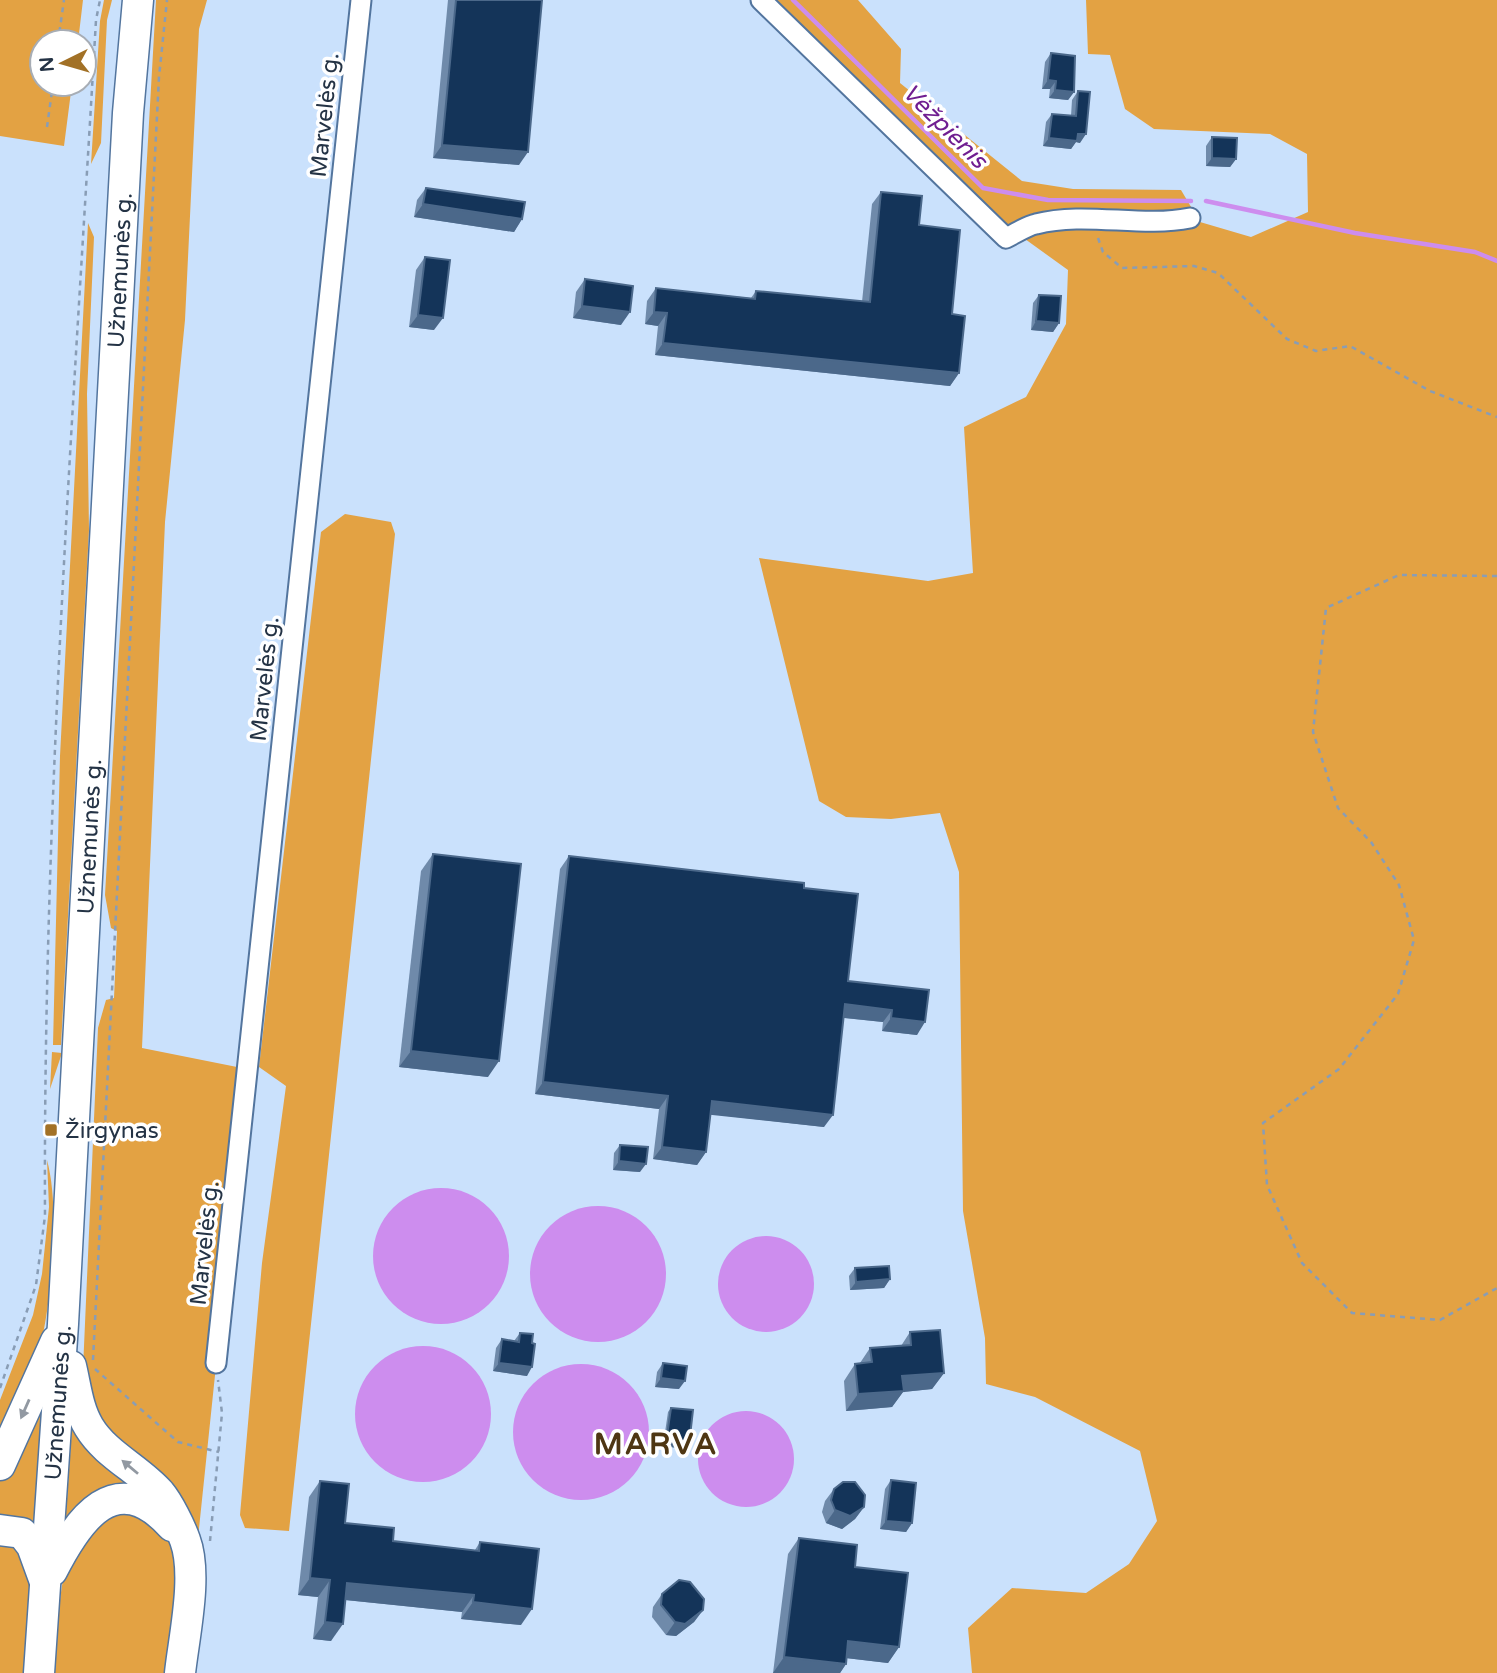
<svg xmlns="http://www.w3.org/2000/svg" width="1497" height="1673" font-family="'Varela Round',sans-serif">
	<style>
		.green { fill: #e3a243 }
		.water { fill: #cd8dee }
		.lines { fill: none; stroke-linecap: round; stroke-linejoin: round }
		.stream { stroke: #cd8dee; stroke-width: 4.5 }
		.street-casing { stroke: #53759e; stroke-width: 23 }
		.primary-casing { stroke: #53759e; stroke-width: 33 }
		.path { stroke: #899db5; stroke-width: 2.5; stroke-dasharray: 5 5; stroke-linecap: butt }
		.street { stroke: #fff; stroke-width: 19 }
		.primary { stroke: #fff; stroke-width: 30 }
		.wall { fill: #6f8aaa }
		.shaded-wall { fill: #4b688a }
		.building { fill: #143459; stroke: #4b688a; stroke-width: 2 }
		.oneway { fill: #9299a2 }
		.poi-dot { fill: #a27126; stroke: #fff; stroke-width: 2.5 }
		.labels { text-anchor: middle; stroke-width: 7; stroke-linejoin: round; paint-order: stroke }
		.street-label { font-size: 23px; fill: #243345; stroke: #fff }
		.poi-label { font-size: 23px; fill: #243345; stroke: #fff; text-anchor: start }
		.water-label { font-size: 24px; font-style: italic; fill: #701e91; stroke: #fff }
		.district-label { font-size: 30px; font-weight: bold; letter-spacing: 2px; fill: #4e3613; stroke: #fff }
	</style>
	<rect width="100%" height="100%" fill="#cae1fc"/>
	<!-- green -->
	<g class="green">
		<path d="M 0,0 L 83,0 L 78,42 L 42,42 L 42,84 L 72,84 L 64,146 L 0,136 Z"/>
		<path d="M 104,0 L 112,0 L 107,20 L 101,143 L 91,164 L 100,21 Z"/>
		<path d="M 156,0 L 207,0 L 199,29 L 185,320 L 165,522 L 142,1048 L 247,1069 L 198,1538 L 102,1434 L 83,1369 L 98,1028 L 106,1000 L 114,998 L 117,931 L 111,928 L 105,895 Z"/>
		<path d="M 774,0 L 858,0 L 901,49 L 900,83 L 1022,181 L 1073,189 L 1181,190 L 1200,222 L 1251,237 L 1308,212 L 1307,154 L 1270,134 L 1154,129 L 1125,109 L 1110,55 L 1088,54 L 1086,0 L 1497,0 L 1497,1673 L 972,1673 L 968,1628 L 1012,1588 L 1086,1593 L 1129,1564 L 1157,1521 L 1140,1451 L 1035,1397 L 986,1384 L 985,1338 L 963,1211 L 959,872 L 940,813 L 891,819 L 846,817 L 819,801 L 759,558 L 928,581 L 973,573 L 964,427 L 1026,397 L 1066,324 L 1068,270 L 993,216 Z"/>
		<path d="M 88,223 L 94,237 L 87,394 L 89,530 L 61,1045 L 53,1045 L 60,756 Z"/>
		<path d="M 345,514 L 391,522 L 395,534 L 289,1531 L 245,1528 L 240,1515 L 262,1263 L 286,1086 L 259,1067 L 321,532 Z"/>
		<path d="M 52,1052 L 62,1053 L 50,1089 Z"/>
		<path d="M 47,1160 C 60,1208 52,1295 41,1344 C 32,1379 13,1416 0,1450 L 0,1400 L 33,1315 L 42,1274 L 49,1207 Z"/>
		<path d="M 36,1404 L 41,1404 L 42,1412 L 35,1537 L 0,1521 L 0,1480 Z"/>
		<path d="M 73,1414 L 143,1489 L 65,1527 Z"/>
		<path d="M 130,1509 L 171,1540 L 178,1560 L 171,1673 L 55,1673 C 58,1634 57,1556 85,1527 C 94,1518 117,1514 130,1509 Z"/>
		<path d="M 0,1542 L 21,1548 C 37,1588 28,1631 24,1673 L 0,1673 Z"/>
	</g>
	<!-- water -->
	<g class="water">
		<circle cx="441" cy="1256" r="68"/>
		<circle cx="598" cy="1274" r="68"/>
		<circle cx="766" cy="1284" r="48"/>
		<circle cx="423" cy="1414" r="68"/>
		<circle cx="581" cy="1432" r="68"/>
		<circle cx="746" cy="1459" r="48"/>
	</g>
	<g class="lines">
		<!-- stream -->
		<g class="stream">
			<path d="M 793,0 L 983,188 L 1048,200 L 1191,201"/>
			<path d="M 1206,201 L 1355,233 L 1475,252 L 1497,261"/>
		</g>
		<defs>
			<g id="street">
				<path d="M 761,0 L 1006,238 C 1015,234 1026,226 1036,224 C 1086,211 1140,228 1190,218"/>
				<path d="M 216,1363 L 361,0"/>
			</g>
			<g id="primary">
				<path d="M 71,1366 C 76,1387 78,1409 89,1427 C 106,1455 139,1469 160,1493 C 169,1504 180,1526 185,1540 C 198,1575 184,1636 180,1673"/>
				<path d="M 0,1465 L 56,1341"/>
				<path d="M 0,1530 L 22,1533 L 32,1546 L 44,1579"/>
				<path d="M 52,1571 C 78,1520 115,1464 172,1526"/>
				<path id="s1" d="M 39,1673 L 63,1324 L 128,113 L 138,0"/>
			</g>
		</defs>
		<!-- street casing -->
		<use href="#street" class="street-casing"/>
		<!-- primary casing -->
		<use href="#primary" class="primary-casing"/>
		<!-- path -->
		<g class="path">
			<path d="M 58,42 L 64,0"/>
			<path d="M 47,127 L 53,84"/>
			<path d="M 1098,238 L 1103,252 L 1122,268 L 1194,266 L 1218,273 L 1287,339 L 1316,351 L 1350,346 L 1430,391 L 1497,417"/>
			<path d="M 1497,576 L 1399,575 L 1326,608 L 1313,732 L 1338,808 L 1371,842 L 1399,885 L 1414,940 L 1398,994 L 1339,1069 L 1263,1123 L 1267,1185 L 1302,1263 L 1352,1313 L 1440,1320 L 1497,1288"/>
			<path d="M 93,1360 L 159,77 L 167,0"/>
			<path d="M 95,1369 L 178,1442 L 219,1452"/>
			<path d="M 0,1388 L 36,1285 L 45,1216 C 43,817 73,419 96,20 L 100,0"/>
			<path d="M 210,1541 L 222,1413 L 218,1380"/>
		</g>
		<!-- street -->
		<use href="#street" class="street"/>
		<!-- primary -->
		<use href="#primary" class="primary"/>
	</g>
	<!-- wall -->
	<g class="wall">
		<path d="M 448,0 L 542,0 L 519,165 L 433,158 Z"/>
		<path d="M 1051,53 L 1074,92 L 1068,100 L 1049,98 L 1050,89 L 1042,89 L 1045,62 Z"/>
		<path d="M 1078,91 L 1080,143 L 1076,142 L 1071,149 L 1043,146 L 1046,122 L 1052,114 L 1071,116 L 1072,100 Z"/>
		<path d="M 1212,137 L 1236,159 L 1230,167 L 1206,166 L 1206,146 Z"/>
		<path d="M 426,188 L 522,219 L 514,232 L 414,217 L 417,200 Z"/>
		<path d="M 881,192 L 919,225 L 952,314 L 959,373 L 950,386 L 655,355 L 658,326 L 645,324 L 647,301 L 656,288 L 751,298 L 756,291 L 862,302 L 872,204 Z"/>
		<path d="M 425,257 L 434,330 L 409,327 L 416,270 Z"/>
		<path d="M 585,279 L 621,325 L 573,318 L 576,292 Z"/>
		<path d="M 1039,295 L 1059,323 L 1053,332 L 1031,330 L 1033,303 Z"/>
		<path d="M 433,854 L 488,1077 L 399,1067 L 421,871 Z"/>
		<path d="M 569,856 L 804,888 L 848,981 L 929,990 L 917,1035 L 882,1031 L 883,1022 L 844,1018 L 824,1127 L 710,1114 L 706,1152 L 697,1165 L 653,1159 L 659,1109 L 535,1094 L 560,869 Z"/>
		<path d="M 620,1145 L 640,1172 L 613,1170 L 614,1153 Z"/>
		<path d="M 855,1268 L 890,1279 L 884,1288 L 850,1290 L 849,1276 Z"/>
		<path d="M 910,1332 L 944,1373 L 932,1389 L 903,1392 L 892,1407 L 846,1411 L 844,1381 L 855,1364 L 860,1363 L 870,1348 L 901,1346 Z"/>
		<path d="M 520,1333 L 532,1343 L 527,1376 L 493,1371 L 496,1348 L 502,1339 L 514,1341 Z"/>
		<path d="M 663,1363 L 679,1389 L 655,1387 L 657,1372 Z"/>
		<path d="M 671,1408 L 689,1445 L 686,1449 L 663,1446 L 668,1412 Z"/>
		<path d="M 891,1480 L 912,1523 L 906,1532 L 880,1529 L 885,1489 Z"/>
		<path d="M 320,1481 L 345,1523 L 393,1541 L 475,1550 L 480,1542 L 521,1625 L 461,1619 L 462,1612 L 345,1600 L 331,1641 L 313,1639 L 318,1597 L 298,1595 L 309,1497 Z"/>
		<path d="M 834,1489 L 864,1507 L 855,1519 L 842,1529 L 826,1523 L 822,1512 L 825,1501 Z"/>
		<path d="M 799,1538 L 899,1647 L 888,1663 L 846,1658 L 846,1664 L 840,1673 L 773,1673 L 788,1554 Z"/>
		<path d="M 662,1594 L 703,1610 L 694,1622 L 676,1636 L 666,1635 L 652,1617 L 653,1607 Z"/>
	</g>
	<!-- shaded-wall -->
	<g class="shaded-wall">
		<path d="M 1048,80 L 1056,81 L 1050,89 L 1042,89 Z"/>
		<path d="M 1055,90 L 1074,92 L 1068,100 L 1049,98 Z"/>
		<path d="M 1078,134 L 1086,134 L 1080,143 L 1076,142 L 1071,149 L 1043,146 L 1049,138 Z"/>
		<path d="M 442,145 L 528,152 L 519,165 L 433,158 Z"/>
		<path d="M 1212,158 L 1236,159 L 1230,167 L 1206,166 Z"/>
		<path d="M 423,204 L 522,219 L 514,232 L 414,217 Z"/>
		<path d="M 582,306 L 630,312 L 621,325 L 573,318 Z"/>
		<path d="M 654,312 L 667,313 L 658,326 L 645,324 Z"/>
		<path d="M 418,315 L 443,318 L 434,330 L 409,327 Z"/>
		<path d="M 1036,321 L 1059,323 L 1053,332 L 1031,330 Z"/>
		<path d="M 663,343 L 959,373 L 950,386 L 655,355 Z"/>
		<path d="M 845,1004 L 892,1010 L 883,1022 L 836,1017 Z"/>
		<path d="M 891,1018 L 925,1022 L 917,1035 L 882,1031 Z"/>
		<path d="M 411,1051 L 499,1061 L 488,1077 L 399,1067 Z"/>
		<path d="M 543,1082 L 668,1096 L 659,1109 L 535,1094 Z"/>
		<path d="M 712,1101 L 833,1115 L 824,1127 L 703,1114 Z"/>
		<path d="M 662,1147 L 706,1152 L 697,1165 L 653,1159 Z"/>
		<path d="M 619,1161 L 646,1164 L 640,1172 L 613,1170 Z"/>
		<path d="M 890,1279 L 884,1288 L 850,1290 L 856,1282 Z"/>
		<path d="M 499,1363 L 532,1367 L 527,1376 L 493,1371 Z"/>
		<path d="M 944,1373 L 932,1389 L 903,1392 L 892,1407 L 846,1411 L 858,1394 L 902,1376 Z"/>
		<path d="M 661,1378 L 685,1381 L 679,1389 L 655,1387 Z"/>
		<path d="M 666,1442 L 689,1445 L 686,1449 L 663,1446 Z"/>
		<path d="M 864,1507 L 855,1519 L 842,1529 L 826,1523 L 835,1510 Z"/>
		<path d="M 886,1521 L 912,1523 L 906,1532 L 880,1529 Z"/>
		<path d="M 310,1578 L 330,1580 L 318,1597 L 298,1595 Z"/>
		<path d="M 347,1583 L 474,1595 L 462,1612 L 336,1599 Z"/>
		<path d="M 473,1602 L 532,1609 L 521,1625 L 461,1619 Z"/>
		<path d="M 703,1610 L 694,1622 L 676,1636 L 666,1635 L 675,1622 Z"/>
		<path d="M 325,1622 L 343,1624 L 331,1641 L 313,1639 Z"/>
		<path d="M 848,1641 L 899,1647 L 888,1663 L 837,1657 Z"/>
		<path d="M 784,1657 L 846,1664 L 840,1673 L 773,1673 Z"/>
	</g>
	<!-- building -->
	<g class="building">
		<path d="M 456,0 L 542,0 L 528,152 L 442,145 Z"/>
		<path d="M 1051,53 L 1075,56 L 1074,92 L 1055,90 L 1056,81 L 1048,80 Z"/>
		<path d="M 1078,91 L 1090,92 L 1086,134 L 1078,134 L 1077,141 L 1049,138 L 1052,114 L 1076,116 Z"/>
		<path d="M 1212,137 L 1237,138 L 1236,159 L 1212,158 Z"/>
		<path d="M 426,188 L 525,202 L 522,219 L 423,204 Z"/>
		<path d="M 881,192 L 922,196 L 919,225 L 960,230 L 952,314 L 965,316 L 959,373 L 663,343 L 667,313 L 654,312 L 656,288 L 755,299 L 756,291 L 870,302 Z"/>
		<path d="M 425,257 L 450,260 L 443,318 L 418,315 Z"/>
		<path d="M 585,279 L 633,286 L 630,312 L 582,306 Z"/>
		<path d="M 1039,295 L 1061,296 L 1059,323 L 1036,321 Z"/>
		<path d="M 433,854 L 521,864 L 499,1061 L 411,1051 Z"/>
		<path d="M 569,856 L 804,883 L 804,888 L 858,894 L 848,981 L 929,990 L 925,1022 L 891,1018 L 892,1010 L 845,1004 L 833,1115 L 712,1101 L 706,1152 L 662,1147 L 668,1096 L 543,1082 Z"/>
		<path d="M 620,1145 L 648,1147 L 646,1164 L 619,1161 Z"/>
		<path d="M 889,1266 L 890,1279 L 856,1282 L 855,1268 Z"/>
		<path d="M 940,1330 L 944,1373 L 902,1376 L 904,1391 L 858,1394 L 855,1364 L 872,1362 L 870,1348 L 911,1345 L 910,1332 Z"/>
		<path d="M 520,1333 L 533,1334 L 532,1343 L 535,1344 L 532,1367 L 499,1363 L 502,1339 L 519,1342 Z"/>
		<path d="M 663,1363 L 687,1366 L 685,1381 L 661,1378 Z"/>
		<path d="M 671,1408 L 693,1410 L 689,1445 L 666,1442 Z"/>
		<path d="M 891,1480 L 916,1483 L 912,1523 L 886,1521 Z"/>
		<path d="M 320,1481 L 349,1484 L 345,1523 L 394,1528 L 393,1541 L 479,1551 L 480,1542 L 539,1549 L 532,1609 L 473,1602 L 474,1595 L 347,1583 L 343,1624 L 325,1622 L 330,1580 L 310,1578 Z"/>
		<path d="M 843,1482 L 855,1482 L 865,1495 L 864,1507 L 850,1516 L 835,1510 L 831,1500 L 834,1489 Z"/>
		<path d="M 799,1538 L 857,1545 L 855,1567 L 908,1573 L 899,1647 L 848,1641 L 846,1664 L 784,1657 Z"/>
		<path d="M 679,1580 L 690,1582 L 704,1599 L 703,1610 L 685,1624 L 675,1622 L 661,1605 L 662,1594 Z"/>
	</g>
	<!-- one-way arrows -->
	<defs><path id="oneway-solid" d="M-6-.8H1V-3.2L6.5 0L1 3.2V.8H-6Z" transform="scale(1.75)"/></defs>
	<g class="oneway">
		<use href="#oneway-solid" transform="translate(25 1409) rotate(114)"/>
		<use href="#oneway-solid" transform="translate(130 1467) rotate(-140)"/>
	</g>
	<!-- markers -->
	<rect class="poi-dot" x="44" y="1123" width="14" height="14" rx="3.5"/>
	<g class="labels">
		<!-- street labels -->
		<g class="street-label">
			<text transform="translate(324 115) rotate(-84)" y="8">Marvelės g.</text>
			<text dy="8" stroke="none"><textPath href="#s1" startOffset="1405">Užnemunės g.</textPath></text>
			<text transform="translate(264 679) rotate(-84)" y="8">Marvelės g.</text>
			<text dy="8" stroke="none"><textPath href="#s1" startOffset="838">Užnemunės g.</textPath></text>
			<text transform="translate(204 1243) rotate(-84)" y="8">Marvelės g.</text>
			<text dy="8" stroke="none"><textPath href="#s1" startOffset="271">Užnemunės g.</textPath></text>
		</g>
		<!-- poi labels -->
		<g class="poi-label">
			<text x="65" y="1138">Žirgynas</text>
		</g>
		<!-- water labels -->
		<g class="water-label">
			<text transform="translate(945 126) rotate(45)" y="8">Vėžpienis</text>
		</g>
		<!-- district labels -->
		<g class="district-label">
			<text x="656" y="1454">MARVA</text>
		</g>
	</g>
	<!-- north arrow -->
	<g transform="translate(63 63) rotate(265)"><circle r="33" fill="#ffffff" stroke="#a7adb5" stroke-width="2"/>
	<path d="M0-5L12 26L0 18L-12 26Z" fill="#a27126"/>
	<text y="-10" font-size="19" font-weight="bold" text-anchor="middle" fill="#243345">N</text>
	</g>
</svg>
